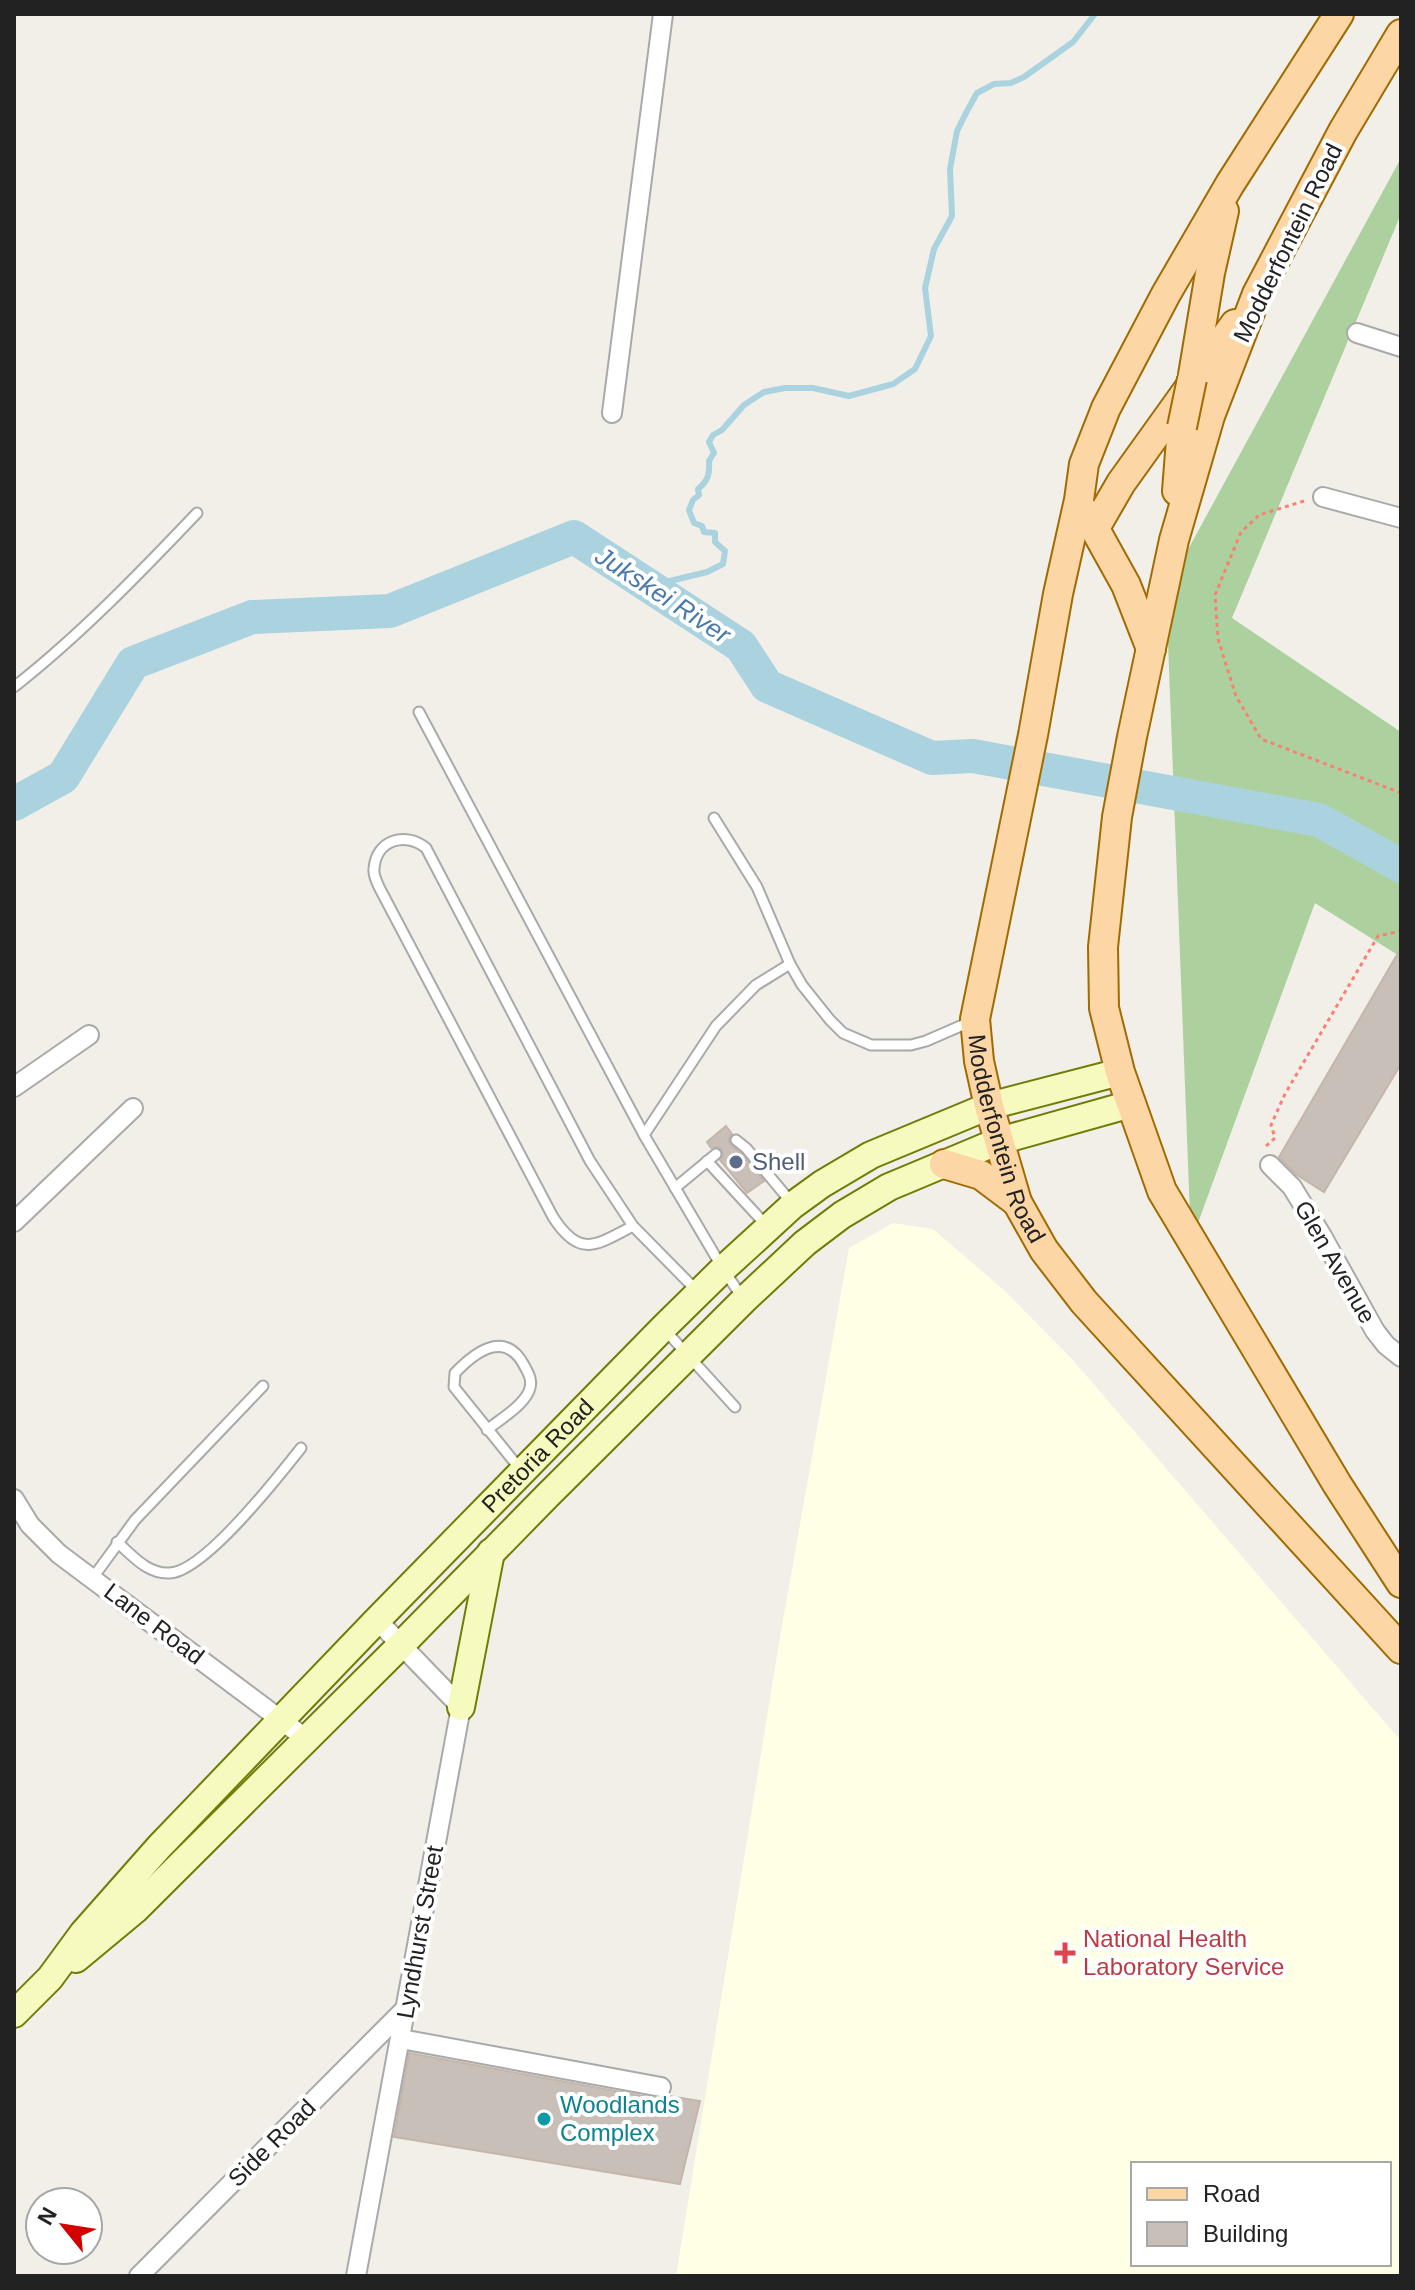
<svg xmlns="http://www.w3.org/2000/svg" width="1415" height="2290" font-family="Helvetica,sans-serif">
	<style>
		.education { fill: #ffffe5; fill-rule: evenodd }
		.forest { fill: #add19e }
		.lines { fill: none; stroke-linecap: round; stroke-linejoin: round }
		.stream { stroke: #aad3df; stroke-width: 6 }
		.river { stroke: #aad3df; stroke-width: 34 }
		.building { fill: #c7bfb8; stroke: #c4b6ab; stroke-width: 2 }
		.service-casing { stroke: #a9a9a9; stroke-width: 13 }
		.minor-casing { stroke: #a9a9a9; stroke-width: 22 }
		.secondary-casing { stroke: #707d05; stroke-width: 30 }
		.primary-casing { stroke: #a06b00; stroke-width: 32 }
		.path { stroke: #fa8072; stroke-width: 3; stroke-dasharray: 4 4; stroke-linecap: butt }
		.service { stroke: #fff; stroke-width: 9 }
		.minor { stroke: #fff; stroke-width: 18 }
		.secondary { stroke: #f7fabf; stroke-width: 26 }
		.primary { stroke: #fcd6a4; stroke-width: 28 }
		.primary-bridge-casing { stroke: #a06b00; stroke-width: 32; stroke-linecap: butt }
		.primary-bridge { stroke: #fcd6a4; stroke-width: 28 }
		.service-dot { fill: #5c6f8a; stroke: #fff; stroke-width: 3 }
		.health-dot { fill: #e0444e; stroke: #fff; stroke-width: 3 }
		.culture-dot { fill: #0f9aa8; stroke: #fff; stroke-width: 3 }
		.labels { text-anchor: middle; stroke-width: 8; stroke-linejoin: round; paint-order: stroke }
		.street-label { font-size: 24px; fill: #222; stroke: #fff }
		.service-label { font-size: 24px; fill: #4e5e75; stroke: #fff; text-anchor: start }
		.health-label { font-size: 24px; fill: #be3a42; stroke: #fff; text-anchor: start }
		.culture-label { font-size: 24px; fill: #0d838f; stroke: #fff; text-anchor: start }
		.water-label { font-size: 26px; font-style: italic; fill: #4a7aab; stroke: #fff }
	</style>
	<rect width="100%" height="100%" fill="#f2efe9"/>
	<!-- education -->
	<path class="education" d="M 893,1223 L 933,1229 L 1005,1291 L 1072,1359 L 1401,1741 L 1401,2276 L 676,2276 L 780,1637 L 849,1248 ZM 1133,2164 L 1389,2164 L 1389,2264 L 1133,2264 Z"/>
	<!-- forest -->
	<path class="forest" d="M 1401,158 L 1401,214 L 1232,618 L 1401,732 L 1401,957 L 1315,903 L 1191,1242 L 1166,590 Z"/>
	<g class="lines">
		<!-- stream -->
		<path class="stream" d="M 649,586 L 707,572 L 723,564 L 725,551 L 715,542 L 715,533 L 704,532 L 702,526 L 694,523 L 689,510 L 693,500 L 699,495 L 698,489 C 708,481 710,474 709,461 L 714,453 L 709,442 L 713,435 L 722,430 L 744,405 L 764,392 L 785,388 L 813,388 L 849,396 L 893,384 L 915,369 L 931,336 L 925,288 L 934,249 L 952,216 L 950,169 L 957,131 L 967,111 L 977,93 L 994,84 L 1011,83 L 1024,77 L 1073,42 L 1095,14"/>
		<!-- river -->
		<path class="river" d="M 14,804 L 63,777 L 133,663 L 252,617 L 390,611 L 574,537 L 741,646 L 767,686 L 932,758 L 973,756 L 1319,820 L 1401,866"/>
	</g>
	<!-- building -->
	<g class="building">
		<path d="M 1401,948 L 1401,1064 L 1324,1192 L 1297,1175 L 1279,1157 Z"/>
		<path d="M 726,1126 L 732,1134 L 729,1138 L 729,1143 L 741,1153 L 764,1181 L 747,1193 L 720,1160 L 723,1156 L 722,1150 L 718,1147 L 711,1148 L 707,1142 Z"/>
		<path d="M 409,2053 L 659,2099 L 669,2096 L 700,2101 L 680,2184 L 394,2137 Z"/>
	</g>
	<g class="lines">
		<defs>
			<g id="service">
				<path d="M 14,687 C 80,635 139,574 197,513"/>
				<path d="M 419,712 L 644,1135 L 723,1269 L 742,1297"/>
				<path d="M 714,818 L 757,887 L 790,964 L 802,985 L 830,1020 L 843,1033 L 871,1045 L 911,1045 L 926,1041 L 972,1021"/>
				<path d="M 644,1135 L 716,1026 L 756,985 L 790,964"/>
				<path d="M 736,1140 L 746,1148 L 791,1202"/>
				<path d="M 707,1161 L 766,1225"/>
				<path d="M 675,1188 L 716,1154"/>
				<path d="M 633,1226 C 596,1245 580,1259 553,1217 L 379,887 C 377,882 373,875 374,869 C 376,840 405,831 426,848 L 590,1161 L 633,1226 L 698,1292"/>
				<path d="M 665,1330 L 735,1407"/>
				<path d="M 487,1430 C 500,1419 522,1407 529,1391 C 533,1382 529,1374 525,1367 C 506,1329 476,1351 455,1373 L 454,1387 L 520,1469"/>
				<path d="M 117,1542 C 132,1555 147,1574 169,1573 C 203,1573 279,1476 301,1448"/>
				<path d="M 92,1579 L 135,1520 L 263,1386"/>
			</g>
			<g id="minor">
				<path d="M 1357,333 L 1401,347"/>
				<path d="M 612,413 L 663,14"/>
				<path d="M 1323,497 L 1401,518"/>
				<path d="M 14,1087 L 89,1035"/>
				<path d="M 1270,1165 L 1292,1187 L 1322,1236 L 1375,1331 L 1386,1345 L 1401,1357"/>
				<path d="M 14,1222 L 133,1108"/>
				<path d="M 14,1499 L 30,1525 L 59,1554 L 305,1738"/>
				<path d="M 401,2039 L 661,2087"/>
				<path d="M 139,2276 L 405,2009"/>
				<path d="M 356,2276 L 461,1707 L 377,1620"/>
			</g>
			<g id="secondary">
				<path d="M 461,1707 L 491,1552"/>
				<path d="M 76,1959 L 135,1910 L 402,1644 L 547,1496 L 744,1300 L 805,1243 L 842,1215 L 889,1187 L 999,1141 L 1131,1104"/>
				<path id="s1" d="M 14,2014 L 50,1978 L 83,1933 L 159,1847 L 377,1620 L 663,1328 L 723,1269 L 793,1205 L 822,1184 L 871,1155 L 989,1106 L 1120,1072"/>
			</g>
			<g id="primary">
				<path id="s2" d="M 1339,14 L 1230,184 L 1166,294 L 1106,408 L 1084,464 L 1079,500 L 1058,594 L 1033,735 L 975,1019 L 979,1061 L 989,1106 L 1017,1202 L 1044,1250 L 1084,1302 L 1401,1649"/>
				<path d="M 1401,34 L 1343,131 L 1257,294 L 1210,416 L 1174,540 L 1132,737 L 1117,817 L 1103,947 L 1104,1008 L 1120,1072 L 1162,1191 L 1337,1484 L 1401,1583"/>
				<path d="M 1193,375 L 1210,273 L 1224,211"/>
				<path d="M 1177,491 L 1182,427"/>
				<path d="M 1086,513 L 1126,585 L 1151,649"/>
				<path d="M 1095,528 L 1121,483 L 1235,324"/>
				<path d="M 944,1164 L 981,1175 L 1017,1202"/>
			</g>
		</defs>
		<!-- service casing -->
		<use href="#service" class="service-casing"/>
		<!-- minor casing -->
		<use href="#minor" class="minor-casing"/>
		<!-- secondary casing -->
		<use href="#secondary" class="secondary-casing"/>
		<!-- primary casing -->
		<use href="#primary" class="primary-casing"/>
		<!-- path -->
		<g class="path">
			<path d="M 1304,501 L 1259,515 L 1241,532 L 1215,595 L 1218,639 L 1236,696 L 1261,739 L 1401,793"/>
			<path d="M 1266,1146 L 1275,1138 L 1271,1125 L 1285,1094 L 1378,936 L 1401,931"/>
		</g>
		<!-- service -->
		<use href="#service" class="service"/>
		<!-- minor -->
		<use href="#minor" class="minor"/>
		<!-- secondary -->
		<use href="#secondary" class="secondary"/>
		<!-- primary -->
		<use href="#primary" class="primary"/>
		<defs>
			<path id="primary-bridge" d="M 1182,427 L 1192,379"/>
		</defs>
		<!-- primary-bridge casing -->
		<use href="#primary-bridge" class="primary-bridge-casing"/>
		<!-- primary-bridge -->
		<use href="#primary-bridge" class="primary-bridge"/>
	</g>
	<!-- markers -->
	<circle class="service-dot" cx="736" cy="1162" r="8"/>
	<path class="health-dot" d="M1061 1941h8v8h8v8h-8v8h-8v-8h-8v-8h8z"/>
	<circle class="culture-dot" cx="544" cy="2119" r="8"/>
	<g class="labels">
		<!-- street labels -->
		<g class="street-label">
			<text transform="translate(1288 243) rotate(-64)" y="8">Modderfontein Road</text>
			<text dy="8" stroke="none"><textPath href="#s2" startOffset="1208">Modderfontein Road</textPath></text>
			<text transform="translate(1335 1262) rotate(60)" y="8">Glen Avenue</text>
			<text dy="8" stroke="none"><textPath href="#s1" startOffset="766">Pretoria Road</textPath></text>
			<text transform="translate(154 1624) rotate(37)" y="8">Lane Road</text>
			<text transform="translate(420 1932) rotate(-80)" y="8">Lyndhurst Street</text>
			<text transform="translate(272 2143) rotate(-45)" y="8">Side Road</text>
		</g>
		<!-- service labels -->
		<g class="service-label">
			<text x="752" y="1170">Shell</text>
		</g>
		<!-- health labels -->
		<g class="health-label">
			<text x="1083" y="1947">National Health<tspan x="1083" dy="28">Laboratory Service</tspan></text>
		</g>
		<!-- culture labels -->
		<g class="culture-label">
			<text x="560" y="2113">Woodlands<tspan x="560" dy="28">Complex</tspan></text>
		</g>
		<!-- water labels -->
		<g class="water-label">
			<text transform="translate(663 595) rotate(33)" y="9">Jukskei River</text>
		</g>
	</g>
	<!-- border -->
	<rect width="1415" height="2290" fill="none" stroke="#222222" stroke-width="32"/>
	<!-- legend -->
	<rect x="1131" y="2162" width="260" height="104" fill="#ffffff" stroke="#a7a7a7" stroke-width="2"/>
	<rect x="1147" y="2188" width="40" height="12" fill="#fcd6a4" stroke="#a7a7a7" stroke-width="2"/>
	<text x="1203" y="2202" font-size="24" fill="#222222">Road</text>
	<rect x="1147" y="2222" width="40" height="24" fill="#c7bfb8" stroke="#a7a7a7" stroke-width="2"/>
	<text x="1203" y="2242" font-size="24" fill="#222222">Building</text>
	<!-- north arrow -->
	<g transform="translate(64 2226) rotate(300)"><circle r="38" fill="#ffffff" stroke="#a7a7a7" stroke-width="2"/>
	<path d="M0-6L14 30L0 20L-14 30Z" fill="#d40000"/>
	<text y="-12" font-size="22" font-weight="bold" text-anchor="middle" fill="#222222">N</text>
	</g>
</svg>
